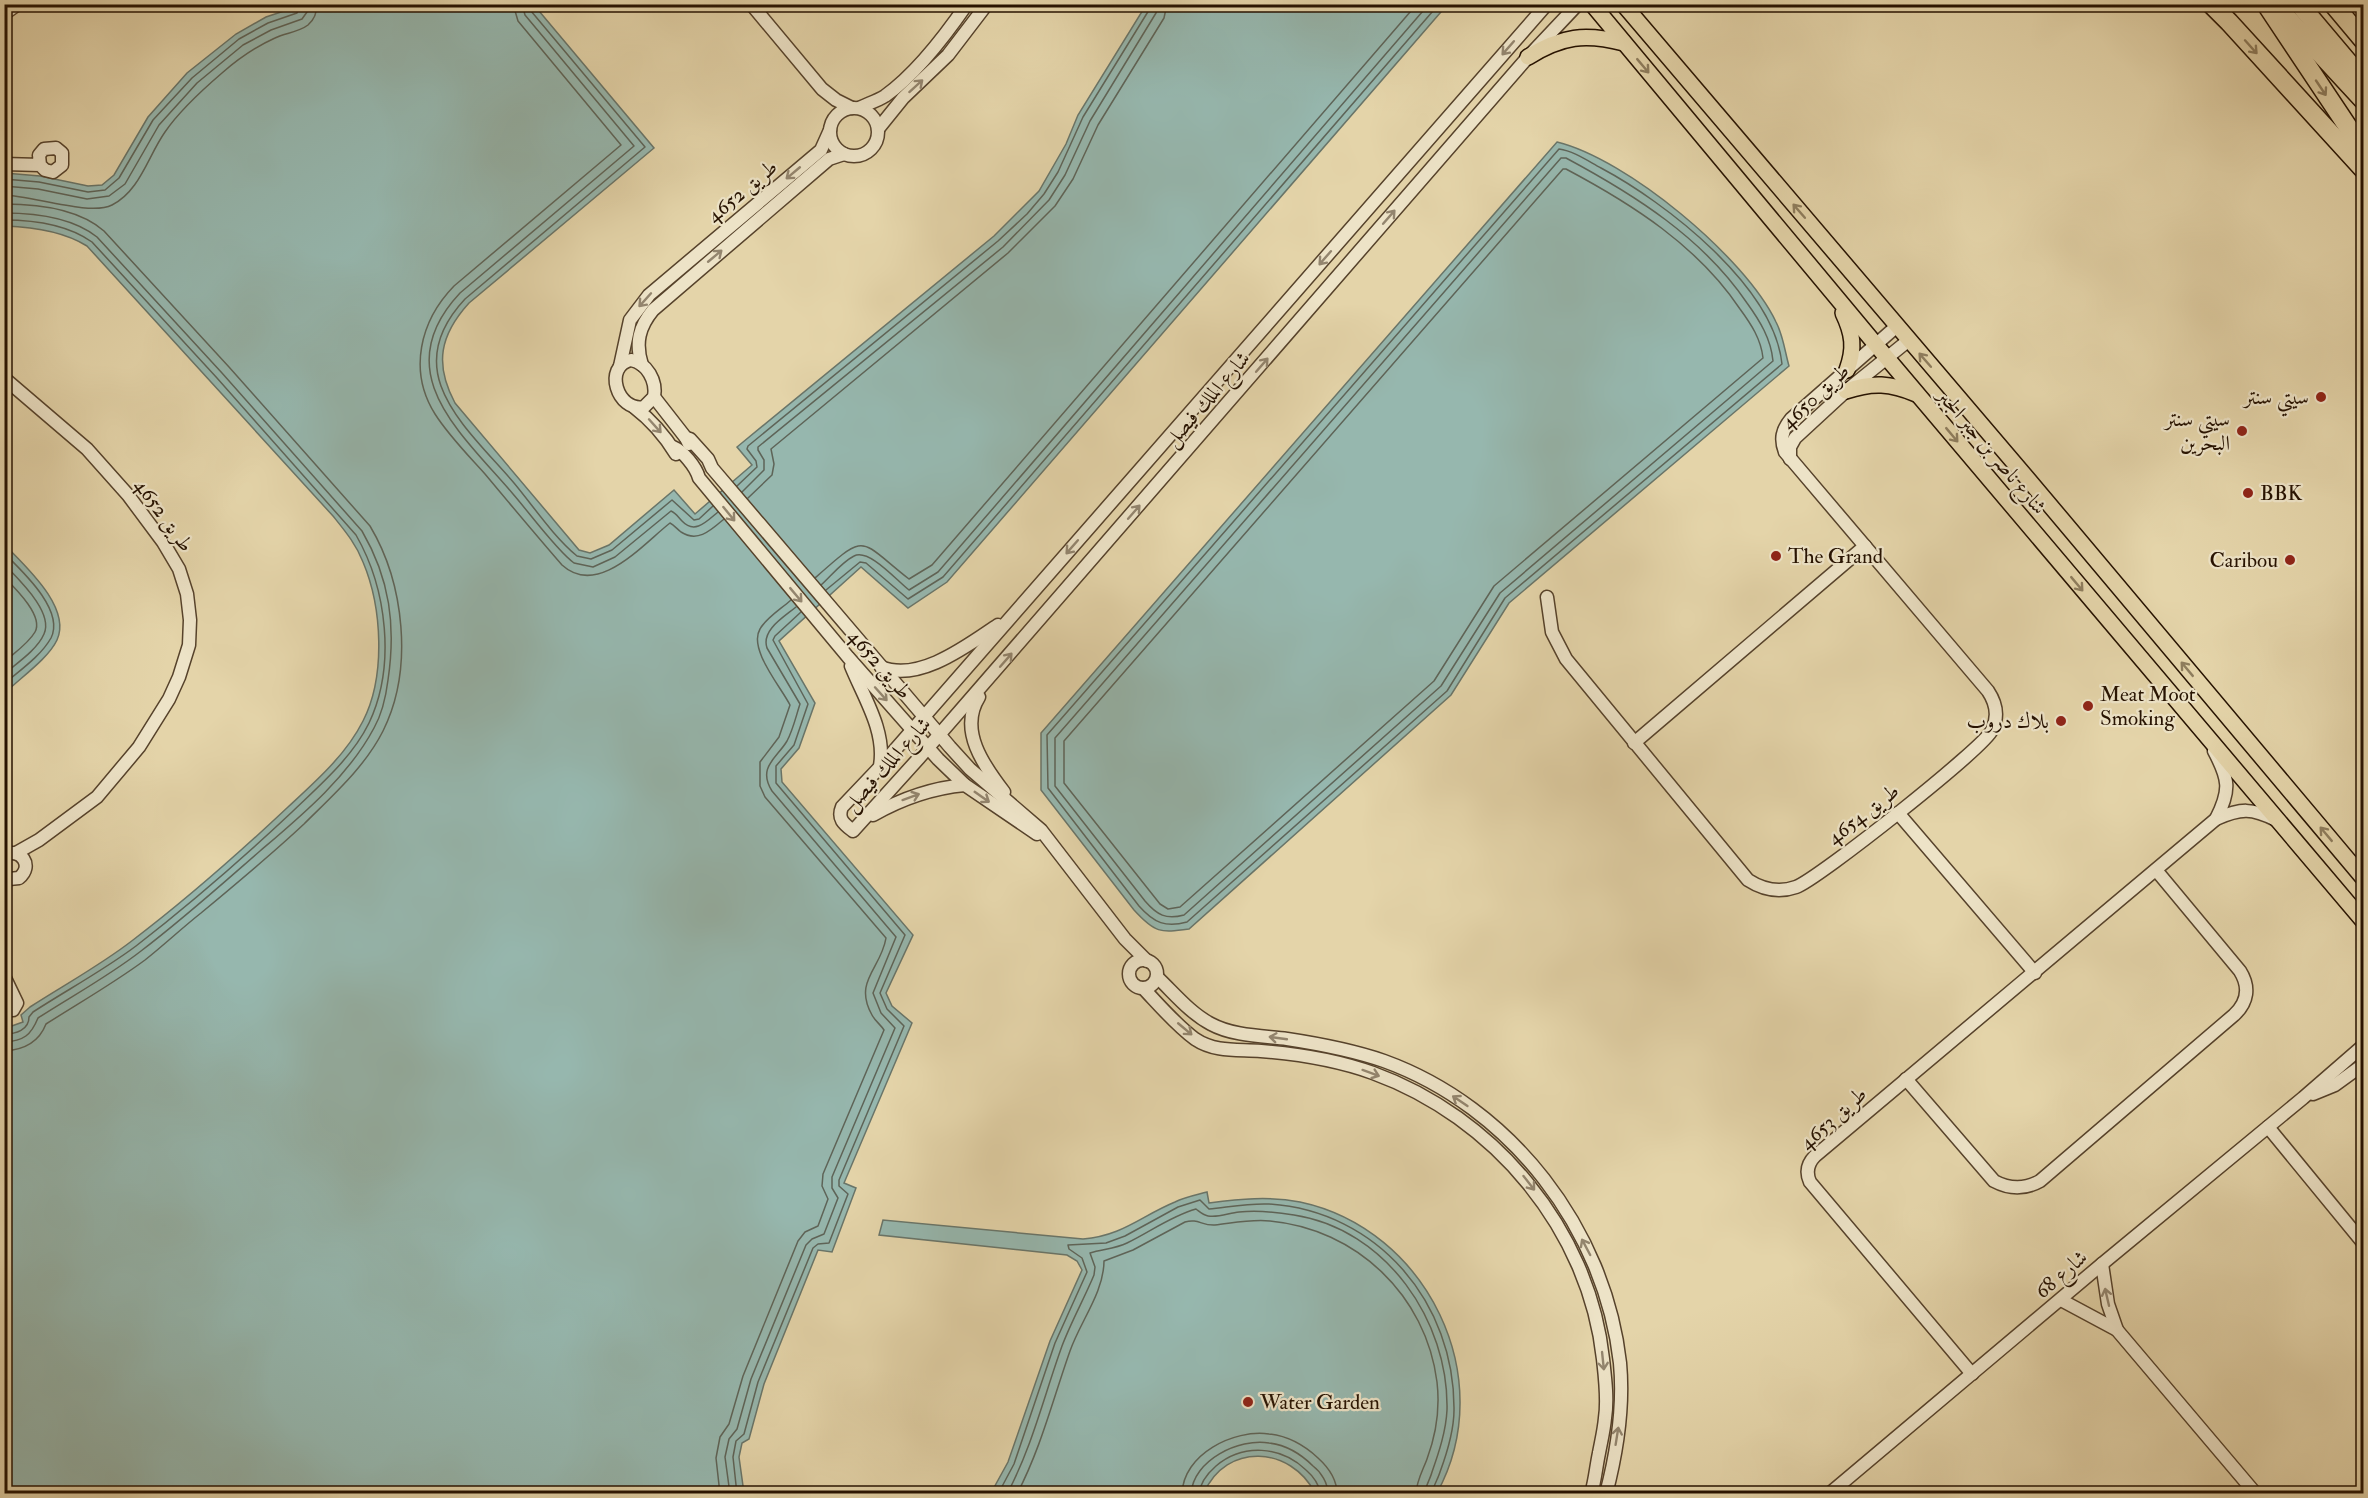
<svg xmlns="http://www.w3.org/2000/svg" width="2368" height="1498" font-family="'IM FELL Double Pica',Amiri,serif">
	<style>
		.water { fill: #96b7ae; stroke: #697569; stroke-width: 1.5 }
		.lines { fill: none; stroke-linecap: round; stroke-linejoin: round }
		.shore { stroke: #5e6458; stroke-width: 1.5 }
		.minor-casing { stroke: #56422b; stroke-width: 15 }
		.major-casing { stroke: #261201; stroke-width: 18 }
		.highway-casing { stroke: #261201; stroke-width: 21 }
		.minor { stroke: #ede3c7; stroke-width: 12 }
		.major { stroke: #e4d4a9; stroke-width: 15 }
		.highway { stroke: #e4d4a9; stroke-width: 18 }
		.oneway { stroke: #8e7d5d }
		.oneway2 { stroke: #93856e }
		.poi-dot { fill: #8f2418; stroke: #ede3c7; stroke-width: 2 }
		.labels { text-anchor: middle; stroke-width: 4.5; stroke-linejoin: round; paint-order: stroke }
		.street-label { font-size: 21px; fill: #261201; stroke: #ede3c7 }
		.poi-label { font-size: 21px; fill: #261201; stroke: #ede3c7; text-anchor: end }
	</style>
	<rect width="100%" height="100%" fill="#e4d4a9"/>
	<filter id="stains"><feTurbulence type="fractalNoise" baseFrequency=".00333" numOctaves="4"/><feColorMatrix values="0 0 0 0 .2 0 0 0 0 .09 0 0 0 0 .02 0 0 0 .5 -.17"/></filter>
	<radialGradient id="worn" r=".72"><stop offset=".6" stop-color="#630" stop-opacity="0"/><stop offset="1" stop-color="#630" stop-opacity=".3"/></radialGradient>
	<!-- water -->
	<g class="water">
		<path d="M 302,5 L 534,5 L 654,148 L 469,303 C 440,335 434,364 455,403 L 579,550 L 590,553 L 609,545 L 674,490 L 695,514 L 752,465 L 737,447 L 994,236 L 1039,191 L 1066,144 L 1078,115 L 1146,5 L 1447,5 L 947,582 L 908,608 L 861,567 L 779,641 L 815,703 L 799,748 L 781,769 L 782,782 L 913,935 L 886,993 L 892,1006 L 912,1023 L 844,1183 L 856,1188 L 832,1252 L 818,1250 L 764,1384 L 749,1439 L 742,1443 L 739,1457 L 744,1493 L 5,1493 L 4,1025 L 6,1028 L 23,1022 L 21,1015 L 30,1007 C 64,985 101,965 133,940 C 187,899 239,853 288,807 C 315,782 346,755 363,721 C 386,676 382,607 363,562 C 356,544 345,531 333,516 L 87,246 C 63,231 33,227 5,226 L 5,173 L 40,176 L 88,186 L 102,185 L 114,175 L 148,117 L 187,73 L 236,34 L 266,17 Z"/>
		<path d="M 1557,142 C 1627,159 1745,257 1776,322 C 1783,335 1785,352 1789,366 L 1509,603 L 1451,695 L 1189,929 C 1160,933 1155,933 1134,910 L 1041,790 L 1041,733 Z"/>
		<path d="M 4,544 C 24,565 72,607 57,640 C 48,659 20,678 5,693 Z"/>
		<path d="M 1207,1192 L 1209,1203 C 1240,1199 1269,1196 1300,1202 C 1427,1229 1500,1378 1437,1493 L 1315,1493 C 1291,1446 1226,1442 1204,1493 L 991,1493 L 1008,1462 L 1050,1341 L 1082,1270 L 1077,1261 L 1067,1255 L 879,1235 L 883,1220 L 1083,1239 C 1122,1236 1141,1216 1175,1202 C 1185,1197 1196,1195 1207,1192 Z"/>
	</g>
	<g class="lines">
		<!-- shore -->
		<g class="shore">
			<path d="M 513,4 L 518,21 L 621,145 L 454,286 C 420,321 408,371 435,414 C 449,436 468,455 485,474 C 510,504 536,535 562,565 C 598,598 643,544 670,523 C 674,525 677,529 681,532 C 698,543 711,530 724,519"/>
			<path d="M 522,4 L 525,15 L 634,146 L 460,293 C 386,372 461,433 513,494 C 528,511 557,551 574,563 L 593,567 L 615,557 L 671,511 C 676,513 678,517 682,521 C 695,535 707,521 718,512"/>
			<path d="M 530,4 L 531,11 L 645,147 L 465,299 C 397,372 465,426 514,483 C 534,507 553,536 577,556 L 591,559 L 612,550 L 672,500 L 694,520 L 699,519 L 713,506"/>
			<path d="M 1559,149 C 1574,151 1588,161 1601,168 C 1665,202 1774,286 1782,364 L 1505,598 L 1447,691 L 1187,922 C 1166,928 1154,923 1139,906 L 1048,788 L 1047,735 Z"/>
			<path d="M 1561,158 L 1566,158 C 1635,195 1703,238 1747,303 C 1760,321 1771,339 1773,361 L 1500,593 L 1441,686 L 1184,915 C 1166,920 1157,915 1145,901 L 1055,786 L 1055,738 Z"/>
			<path d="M 1563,169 L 1566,169 C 1632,204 1698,246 1740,309 C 1751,324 1761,339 1763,358 L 1494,586 L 1434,681 L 1180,907 L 1168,909 L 1160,904 L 1064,783 L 1064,741 Z"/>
			<path d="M 4,179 L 39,182 L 88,192 L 105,190 L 119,178 L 153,120 L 192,78 L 239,39 L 268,23 L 297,13 L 301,4"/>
			<path d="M 4,186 L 38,189 L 87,199 L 109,196 L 125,184 L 159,125 L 197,83 L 243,45 L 271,30 L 302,19 L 307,12 L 308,4"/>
			<path d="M 4,195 C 33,196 90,216 112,205 C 140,191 148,156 165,132 C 180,110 201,91 222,73 C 238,59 255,47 275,38 C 285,33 299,32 308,25 C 315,19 317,12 317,4"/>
			<path d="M 4,204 C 37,204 79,209 104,231 L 229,367 L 370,526 C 404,583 414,669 383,731 C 365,767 332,796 304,824 C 271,855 236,884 201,913 C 182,928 164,945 145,960 C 114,983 79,1003 46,1024 C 39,1042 24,1050 4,1051"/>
			<path d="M 4,213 C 35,213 73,218 97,237 L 222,373 L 362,531 C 390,579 396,626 388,680 C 386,696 382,714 374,728 C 348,777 301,816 260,851 C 221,885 182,920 141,951 C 109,976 72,996 38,1018 C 31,1035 24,1041 4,1042"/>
			<path d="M 4,220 C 33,220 68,225 92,242 L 217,378 L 356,535 C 387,589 396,666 369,723 C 352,758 319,786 292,812 C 242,859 190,904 136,946 C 104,970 67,990 33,1012 L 29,1017 C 29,1030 16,1034 4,1034"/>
			<path d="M 737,486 L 757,467 L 756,461 L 747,449 L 748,446 L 998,241 L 1027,214 L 1044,194 L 1058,172 L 1083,117 L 1149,10 L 1150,4"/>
			<path d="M 742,492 L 764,470 L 764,460 L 758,450 L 758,447 L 1003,247 L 1049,200 L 1065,175 L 1090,121 L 1156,13 L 1158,4"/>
			<path d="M 748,498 L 772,475 L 774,464 L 771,449 L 1008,253 L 1055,206 L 1073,179 L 1098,125 L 1164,18 L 1167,4"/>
			<path d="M 4,553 C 22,571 65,610 51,638 C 41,656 19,671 4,684"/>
			<path d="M 4,564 C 18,579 54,612 44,634 C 37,650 17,663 4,674"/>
			<path d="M 4,577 C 15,588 44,616 35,632 C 28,644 14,653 4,662"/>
			<path d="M 815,578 C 868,531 858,539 909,579 L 932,565 L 1417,4"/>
			<path d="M 821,585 C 831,576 842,562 854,556 C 869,548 897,581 909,590 L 938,572 L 1429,4"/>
			<path d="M 826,590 L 860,562 L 866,563 L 908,599 L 943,577 L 1439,4"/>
			<path d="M 720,1494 L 716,1458 L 720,1437 L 729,1424 L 743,1376 L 798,1241 L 805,1232 L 818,1226 L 828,1199 L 822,1186 L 823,1174 L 884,1030 C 881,1025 875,1021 872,1015 C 853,981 881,969 886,938 L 765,797 L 760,786 L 760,762 L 779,737 L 790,705 C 781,687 748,649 760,629 C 766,618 781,609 791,600"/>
			<path d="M 730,1494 L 725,1457 L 729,1439 L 737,1429 L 751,1379 L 806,1245 L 812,1239 L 824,1234 L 838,1198 L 832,1188 L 832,1177 L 895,1028 L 881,1013 L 873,993 L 896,937 L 772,791 C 757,767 777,758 787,741 C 793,730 796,716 800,704 L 767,648 C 761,630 784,617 796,607"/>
			<path d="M 737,1494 L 733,1457 L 736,1441 L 744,1434 L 758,1382 L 813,1248 L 818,1244 L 829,1243 L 848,1194 L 839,1186 L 839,1180 L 904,1026 L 887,1009 L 880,993 L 905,935 L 776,783 L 776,766 L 794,745 L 808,704 L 773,640 L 775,636 L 801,612"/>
			<path d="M 998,1494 L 1014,1464 L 1055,1343 L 1087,1272 L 1082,1258 L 1069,1249 L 1068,1245 L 1106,1243 L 1125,1236 L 1178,1207 L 1200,1200 L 1209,1209 C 1229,1207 1249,1203 1269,1204 C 1378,1211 1455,1303 1454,1410 C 1454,1431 1447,1453 1440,1472 C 1438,1479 1433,1486 1432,1494"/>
			<path d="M 1007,1494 C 1032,1447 1044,1396 1062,1346 C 1071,1322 1084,1299 1094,1275 L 1095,1267 L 1090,1253 C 1102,1249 1115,1249 1127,1243 C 1150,1232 1171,1216 1196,1209 C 1200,1212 1203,1215 1208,1216 C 1218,1218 1229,1213 1239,1212 C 1258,1210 1276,1212 1294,1215 C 1386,1229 1449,1321 1447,1410 C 1446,1431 1439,1452 1432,1472 C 1430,1480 1425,1486 1425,1494"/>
			<path d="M 1017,1494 C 1041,1448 1053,1399 1070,1351 C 1080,1322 1104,1292 1104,1261 L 1133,1250 L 1185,1222 C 1198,1218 1202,1226 1215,1225 C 1233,1223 1251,1219 1270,1221 C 1356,1229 1426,1295 1437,1382 C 1440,1408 1436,1435 1427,1459 C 1423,1470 1416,1482 1416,1494"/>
			<path d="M 1182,1494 C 1183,1454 1234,1429 1269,1434 C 1288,1436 1304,1445 1318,1458 C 1328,1467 1337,1480 1337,1494"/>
			<path d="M 1191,1494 C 1193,1460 1239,1438 1269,1443 C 1286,1445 1301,1454 1313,1466 C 1321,1472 1328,1483 1328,1494"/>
			<path d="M 1199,1494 C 1200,1483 1208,1473 1216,1466 C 1243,1443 1281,1446 1306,1470 C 1313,1476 1319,1485 1321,1494"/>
		</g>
		<defs>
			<g id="minor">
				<path d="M 751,4 L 822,89 L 836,100 L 852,108"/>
				<path d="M 1547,4 L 880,767 L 842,807 C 837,819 844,824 853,831 L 919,758 L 1528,57 L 1578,4"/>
				<path d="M 4,14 L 18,4"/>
				<path d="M 859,108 C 867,104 877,101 885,96 C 916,74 945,36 967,4"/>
				<circle cx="854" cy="132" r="24"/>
				<path d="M 878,129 L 903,98 L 948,55 L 987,4"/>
				<path d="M 4,164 L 40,165 L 45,170 L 53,172 L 62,165 L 62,153 L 56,148 L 44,149 L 39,155 L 40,165"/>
				<path d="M 631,360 C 647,363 657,381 654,397 L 644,407 C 617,412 603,366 631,360 Z"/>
				<path d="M 642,365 C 635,343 639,327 653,310 L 829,159 L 844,154"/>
				<path d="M 620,366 L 630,320 L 649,295 L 821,150 L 830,130"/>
				<path d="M 4,378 L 87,449 L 128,495 L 163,542 L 179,569 L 187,594 L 190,620 L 189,645 L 179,677 L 169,699 L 139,747 L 97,797 L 39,840 L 16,853"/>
				<path d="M 654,397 L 686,438 L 689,444"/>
				<path d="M 634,407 C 651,420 665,436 676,454"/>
				<path d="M 686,438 L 690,439 L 708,459 L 712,468 L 950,747 L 970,769 L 1041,830 L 1125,939 L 1147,961"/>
				<path d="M 673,447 C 683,451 696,467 699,478 L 848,657 L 938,759 L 965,785 L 1037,834"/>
				<path d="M 1790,459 L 1790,447 L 1795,438 L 1846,391 L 1909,340"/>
				<path d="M 1547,597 L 1552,632 L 1566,659 L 1748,880 C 1762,889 1779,893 1796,887 C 1817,880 1985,747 1992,730 C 1999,716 1996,703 1988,691 L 1785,452 C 1780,439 1782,430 1791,419 L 1897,326"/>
				<path d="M 851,666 C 864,698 886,731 880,766"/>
				<path d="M 881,667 C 919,683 968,645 998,625"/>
				<path d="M 979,697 C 958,730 984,766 1004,792"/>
				<path d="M 1634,743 L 1865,546"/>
				<path d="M 2214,751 C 2229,779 2231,790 2216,819"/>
				<path d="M 1898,813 L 2035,973"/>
				<path d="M 873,815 C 901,799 932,788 965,785"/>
				<path d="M 4,855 C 21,847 34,866 19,878 L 9,879 L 4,877"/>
				<circle cx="1143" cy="974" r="14"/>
				<path d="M 4,976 L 17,1003 L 13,1010 L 9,1010 L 4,1006"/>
				<path d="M 1157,977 C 1174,993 1190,1013 1211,1024 C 1233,1036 1263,1036 1287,1039 C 1320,1044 1352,1050 1384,1061 C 1511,1107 1605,1229 1620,1363 C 1624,1406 1617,1452 1606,1494"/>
				<path d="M 1143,988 C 1160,1006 1176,1025 1195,1039 C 1216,1053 1239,1049 1261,1051 C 1299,1054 1337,1060 1373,1073 C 1494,1117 1589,1229 1603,1359 C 1605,1377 1608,1399 1605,1418 C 1604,1430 1601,1442 1599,1453 C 1596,1467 1595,1481 1591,1494"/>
				<path d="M 1906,1079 L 1994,1181 C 2009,1189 2024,1190 2040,1181 L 2234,1015 C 2248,1002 2250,987 2240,971 L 2156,870"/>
				<path d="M 2313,1094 L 2335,1085 L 2364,1064"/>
				<path d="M 2268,1127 L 2364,1244"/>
				<path d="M 2102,1264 L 2108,1304 L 2117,1330"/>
				<path d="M 2061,1300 L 2117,1330 L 2256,1494"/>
				<path d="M 1972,1374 L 1810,1182 C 1806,1173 1807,1164 1815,1156 L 2216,819 C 2241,808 2252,808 2276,820"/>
				<path d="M 1829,1494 L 2102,1264 L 2303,1098 L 2364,1045"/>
			</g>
			<g id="major">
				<path d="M 1592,4 L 1887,358 L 2364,922"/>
				<path d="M 1623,4 L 2027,478 L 2364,879"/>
				<path d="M 1528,57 C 1562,36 1585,33 1624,43"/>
				<path d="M 1843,313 C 1853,334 1855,348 1847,370"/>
				<path d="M 1846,391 C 1872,382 1891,383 1916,394"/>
			</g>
			<g id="highway">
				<path d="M 2211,4 L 2229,22 L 2364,170"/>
				<path d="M 2266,4 L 2364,151"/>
				<path d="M 2299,4 L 2364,81"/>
				<path d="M 2333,4 L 2364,41"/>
				<path d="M 2280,10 L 2364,101"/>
			</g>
		</defs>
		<!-- minor casing -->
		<use href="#minor" class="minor-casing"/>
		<!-- major casing -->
		<use href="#major" class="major-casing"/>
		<!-- highway casing -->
		<use href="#highway" class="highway-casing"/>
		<!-- minor -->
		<use href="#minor" class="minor"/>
		<!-- major -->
		<use href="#major" class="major"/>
		<!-- highway -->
		<use href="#highway" class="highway"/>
	</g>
	<!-- one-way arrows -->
	<defs><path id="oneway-shaft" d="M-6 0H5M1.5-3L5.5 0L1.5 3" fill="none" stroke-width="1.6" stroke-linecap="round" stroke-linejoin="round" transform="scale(1.5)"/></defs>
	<g class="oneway">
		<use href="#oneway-shaft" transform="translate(2251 47) rotate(48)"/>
		<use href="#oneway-shaft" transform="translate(1643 66) rotate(50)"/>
		<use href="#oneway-shaft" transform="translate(2321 88) rotate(56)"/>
		<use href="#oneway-shaft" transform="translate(1799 211) rotate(-131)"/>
		<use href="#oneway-shaft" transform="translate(1925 360) rotate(-131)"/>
		<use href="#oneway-shaft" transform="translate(1952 435) rotate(50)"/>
		<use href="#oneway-shaft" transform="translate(2077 584) rotate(50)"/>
		<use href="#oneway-shaft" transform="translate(2187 669) rotate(-130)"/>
		<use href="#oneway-shaft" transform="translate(2326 834) rotate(-130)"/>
	</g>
	<g class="oneway2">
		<use href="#oneway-shaft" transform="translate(1508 48) rotate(131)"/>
		<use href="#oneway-shaft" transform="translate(916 86) rotate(-42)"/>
		<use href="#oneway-shaft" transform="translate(793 173) rotate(140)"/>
		<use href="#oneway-shaft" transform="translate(1389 217) rotate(-49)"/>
		<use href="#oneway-shaft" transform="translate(715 256) rotate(-40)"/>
		<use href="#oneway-shaft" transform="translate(1325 258) rotate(131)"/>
		<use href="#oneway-shaft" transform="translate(645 300) rotate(132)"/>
		<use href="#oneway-shaft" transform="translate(1262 365) rotate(-49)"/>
		<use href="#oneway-shaft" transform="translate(655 426) rotate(48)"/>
		<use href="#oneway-shaft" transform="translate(1134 512) rotate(-49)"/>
		<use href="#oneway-shaft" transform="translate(729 514) rotate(51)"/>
		<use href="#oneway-shaft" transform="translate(1072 547) rotate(131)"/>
		<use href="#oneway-shaft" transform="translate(796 595) rotate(50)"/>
		<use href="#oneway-shaft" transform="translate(1006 660) rotate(-49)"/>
		<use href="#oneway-shaft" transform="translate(881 694) rotate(48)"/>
		<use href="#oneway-shaft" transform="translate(911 797) rotate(-20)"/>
		<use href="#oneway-shaft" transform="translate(982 797) rotate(35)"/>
		<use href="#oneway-shaft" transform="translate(1185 1029) rotate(40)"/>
		<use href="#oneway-shaft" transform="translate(1278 1038) rotate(-172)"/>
		<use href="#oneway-shaft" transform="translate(1371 1073) rotate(20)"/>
		<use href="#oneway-shaft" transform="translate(1460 1101) rotate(-146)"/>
		<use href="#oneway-shaft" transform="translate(1529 1183) rotate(52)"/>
		<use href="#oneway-shaft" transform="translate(1586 1247) rotate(-118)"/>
		<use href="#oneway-shaft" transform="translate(2107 1297) rotate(-103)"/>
		<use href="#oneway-shaft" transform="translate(1603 1361) rotate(84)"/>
		<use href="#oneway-shaft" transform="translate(1617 1436) rotate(-81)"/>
	</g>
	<!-- markers -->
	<g class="poi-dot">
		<circle cx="2321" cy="397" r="6"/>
		<circle cx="2242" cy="431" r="6"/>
		<circle cx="2248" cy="493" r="6"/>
		<circle cx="1776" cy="556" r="6"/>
		<circle cx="2290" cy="560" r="6"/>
		<circle cx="2088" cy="706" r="6"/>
		<circle cx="2061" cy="721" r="6"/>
		<circle cx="1248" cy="1402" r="6"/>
	</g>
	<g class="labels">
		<!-- street labels -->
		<g class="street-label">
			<text transform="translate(742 191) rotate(-40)" y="7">طريق 4652</text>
			<text transform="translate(1815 396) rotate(-43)" y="7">طريق 4650</text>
			<text transform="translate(1207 399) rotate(-49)" y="7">شارع الملك فيصل</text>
			<text transform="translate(1992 451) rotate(50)" y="7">شارع ناصر بن جبر الجبر</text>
			<text transform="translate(164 515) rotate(54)" y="7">طريق 4652</text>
			<text transform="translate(880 664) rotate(49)" y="7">طريق 4652</text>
			<text transform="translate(887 764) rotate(-48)" y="7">شارع الملك فيصل</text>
			<text transform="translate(1863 814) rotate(-38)" y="7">طريق 4654</text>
			<text transform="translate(1833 1118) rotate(-42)" y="7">طريق 4653</text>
			<text transform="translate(2061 1274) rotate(-41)" y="7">شارع 68</text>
		</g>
		<!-- poi labels -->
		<g class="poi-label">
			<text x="2309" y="404">سيتي سنتر</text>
			<text x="2230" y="426">سيتي سنتر<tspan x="2230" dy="24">البحرين</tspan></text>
			<text x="2260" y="500" text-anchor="start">BBK</text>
			<text x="1788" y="563" text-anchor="start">The Grand</text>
			<text x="2278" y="567">Caribou</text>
			<text x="2100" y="701" text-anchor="start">Meat Moot<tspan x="2100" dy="24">Smoking</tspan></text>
			<text x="2049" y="728">بلاك دروب</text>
			<text x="1260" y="1409" text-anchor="start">Water Garden</text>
		</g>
	</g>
	<!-- margin -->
	<rect width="2368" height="1498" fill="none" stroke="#e4d4a9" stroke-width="24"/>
	<rect x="6" y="6" width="2356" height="1486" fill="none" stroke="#261201" stroke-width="3"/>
	<rect x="12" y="12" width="2344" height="1474" fill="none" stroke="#261201" stroke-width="1.5"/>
	<rect width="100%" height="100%" filter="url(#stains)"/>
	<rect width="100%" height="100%" fill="url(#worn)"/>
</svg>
